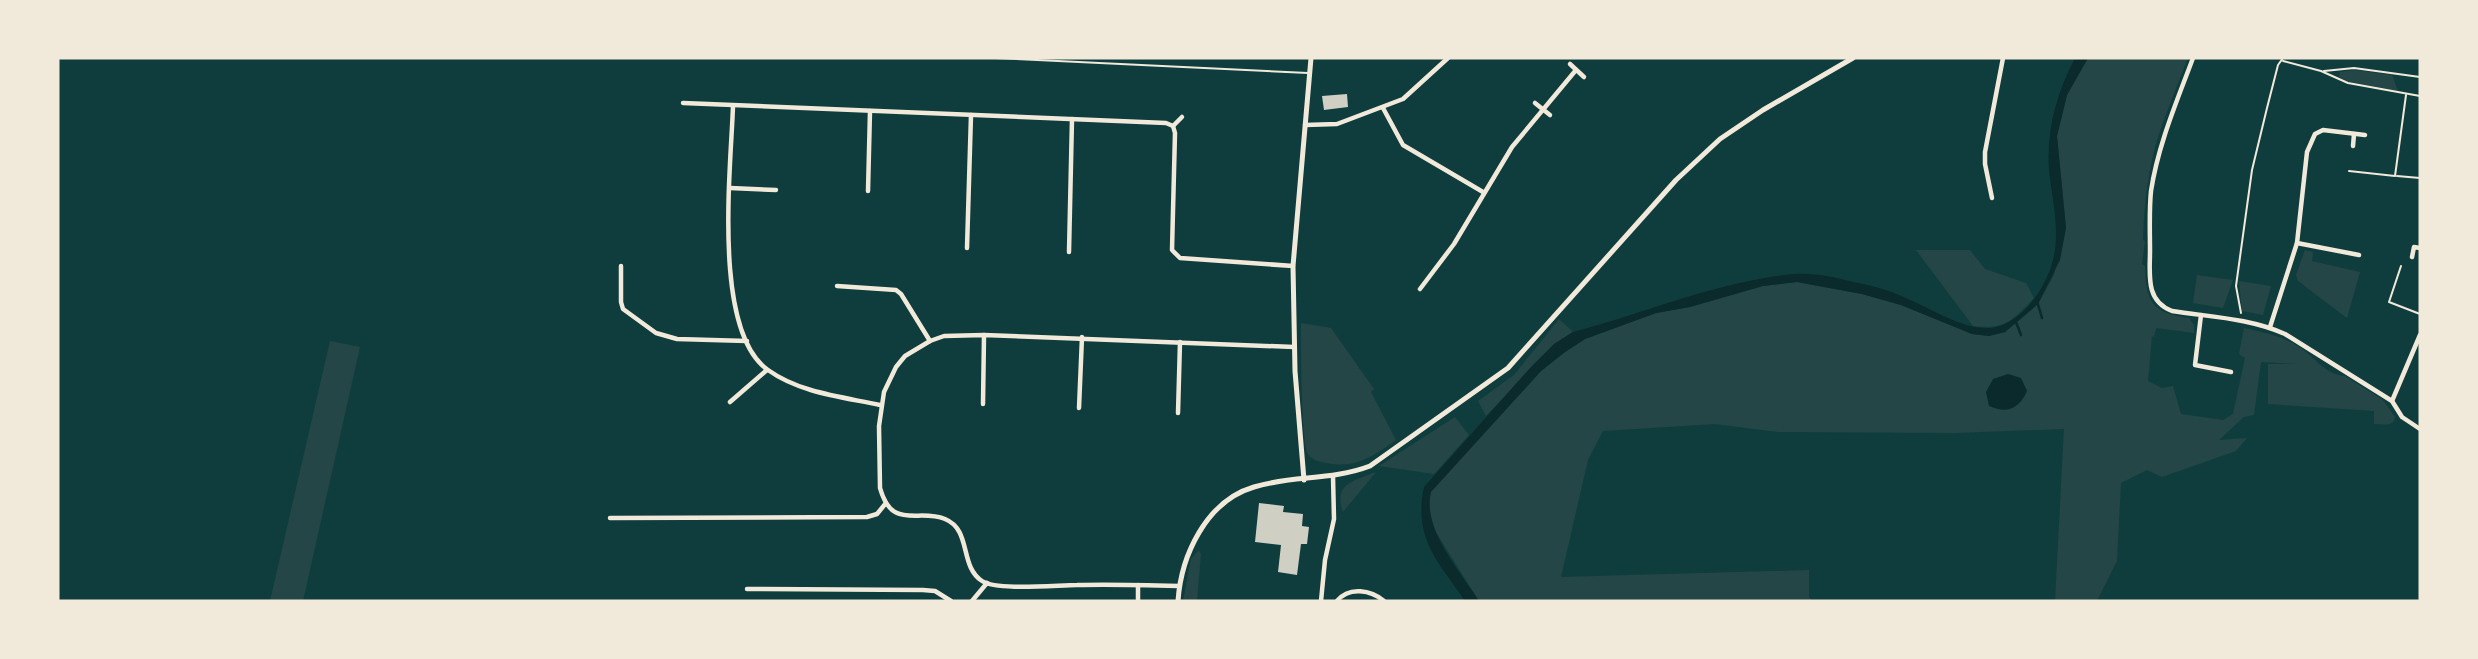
<svg xmlns="http://www.w3.org/2000/svg" width="2478" height="659" font-family="Figtree,sans-serif">
	<style>
		.green { fill: #244646 }
		.water { fill: #0a2a2b }
		.lines { fill: none; stroke-linecap: round; stroke-linejoin: round }
		.stream { stroke: #0a2a2b; stroke-width: 2.5 }
		.building { fill: #cfcfc3 }
		.path { stroke: #f1e9da; stroke-width: 2 }
		.service { stroke: #f1e9da; stroke-width: 2 }
		.minor { stroke: #f1e9da; stroke-width: 4.5 }
		.tertiary { stroke: #f1e9da; stroke-width: 5 }
	</style>
	<rect width="100%" height="100%" fill="#0f3d3e"/>
	<!-- green -->
	<g class="green">
		<path d="M 2088,58 L 2188,58 C 2178,83 2168,108 2159,134 C 2148,167 2144,207 2143,240 L 2145,241 L 2142,264 L 2145,266 C 2146,302 2152,313 2189,318 L 2194,325 L 2194,333 L 2156,328 L 2154,337 L 2152,336 L 2148,381 L 2162,388 L 2173,386 L 2181,414 L 2223,420 L 2233,414 L 2245,358 L 2239,354 L 2244,328 C 2263,332 2281,336 2298,346 C 2314,356 2325,375 2345,376 L 2383,400 L 2395,417 C 2395,427 2382,424 2374,424 L 2374,411 L 2268,404 L 2268,364 L 2297,364 L 2261,362 L 2254,415 L 2244,417 L 2219,440 L 2247,438 L 2236,451 L 2162,477 L 2147,470 L 2121,483 L 2117,561 L 2097,601 L 2055,601 L 2064,429 L 1955,433 L 1778,432 L 1715,424 L 1603,431 L 1588,460 L 1561,577 L 1809,570 L 1809,597 L 1812,601 L 1479,601 L 1432,526 L 1428,503 L 1431,490 L 1541,371 L 1565,352 L 1585,339 L 1656,313 L 1690,307 L 1763,286 L 1797,282 L 1862,294 L 1901,305 L 1972,334 L 1989,336 L 2005,332 L 2038,304 L 2054,275 L 2066,228 L 2057,136 L 2067,95 Z"/>
		<path d="M 2354,70 L 2392,75 L 2398,91 L 2350,82 L 2339,77 L 2340,72 Z"/>
		<path d="M 1916,250 L 1970,250 L 1985,269 L 2026,283 L 2034,298 C 2012,320 2007,330 1973,326 Z"/>
		<path d="M 2305,250 L 2313,252 L 2312,261 L 2360,272 L 2347,318 L 2298,281 L 2296,275 Z"/>
		<path d="M 2197,275 L 2233,280 L 2223,308 L 2193,303 Z"/>
		<path d="M 2239,281 L 2271,286 L 2263,315 L 2242,311 Z"/>
		<path d="M 1559,319 L 1573,332 L 1554,344 L 1486,416 L 1478,401 L 1514,375 Z"/>
		<path d="M 1301,323 L 1331,328 L 1374,389 L 1371,392 L 1396,440 C 1373,456 1356,469 1327,463 C 1319,462 1312,460 1308,454 C 1301,441 1301,344 1301,323 Z"/>
		<path d="M 330,341 L 360,347 L 303,601 L 270,601 Z"/>
		<path d="M 1455,417 L 1469,435 L 1434,474 L 1379,466 Z"/>
		<path d="M 1376,472 L 1343,512 C 1333,483 1354,481 1376,472 Z"/>
		<path d="M 1199,550 L 1201,554 L 1197,601 L 1183,601 L 1191,559 Z"/>
	</g>
	<!-- water -->
	<g class="water">
		<path d="M 2075,58 L 2088,58 L 2067,95 L 2057,136 L 2066,228 L 2060,260 L 2038,304 L 2005,332 L 1989,336 L 1972,334 L 1901,305 L 1862,294 L 1797,282 L 1763,286 L 1690,307 L 1656,313 L 1585,339 L 1565,352 L 1541,371 L 1431,492 C 1422,529 1460,571 1479,601 L 1465,601 C 1438,561 1413,539 1424,487 L 1531,367 L 1554,344 L 1573,332 C 1646,313 1719,281 1794,274 C 1816,272 1842,279 1863,284 C 1878,287 1894,292 1908,299 C 1932,309 1960,328 1987,328 C 2013,328 2036,301 2046,279 C 2064,242 2053,208 2049,170 C 2046,131 2057,92 2075,58 Z"/>
		<path d="M 2008,374 L 2021,378 L 2027,391 C 2019,409 2007,414 1989,406 L 1986,392 L 1993,379 Z"/>
	</g>
	<g class="lines">
		<!-- stream -->
		<g class="stream">
			<path d="M 2037,301 L 2042,318"/>
			<path d="M 2016,322 L 2021,335"/>
		</g>
	</g>
	<!-- building -->
	<g class="building">
		<path d="M 1347,94 L 1348,107 L 1324,110 L 1322,96 Z"/>
		<path d="M 1259,503 L 1284,506 L 1283,512 L 1303,514 L 1302,526 L 1309,527 L 1307,544 L 1301,544 L 1297,575 L 1278,572 L 1281,545 L 1255,542 Z"/>
	</g>
	<g class="lines">
		<!-- path -->
		<g class="path">
			<path d="M 2283,61 L 2321,71 L 2348,83 L 2420,96"/>
			<path d="M 2324,71 L 2354,68 L 2420,77"/>
			<path d="M 2349,171 L 2395,176 L 2406,95"/>
			<path d="M 2397,176 L 2420,178"/>
			<path d="M 2401,266 L 2389,302 L 2420,314"/>
			<path d="M 2241,313 L 2236,286 L 2252,170 L 2267,108 L 2278,65 L 2283,58"/>
		</g>
		<!-- service -->
		<path class="service" d="M 995,58 L 1308,73"/>
		<!-- minor -->
		<g class="minor">
			<path d="M 2193,58 C 2177,101 2158,145 2151,191 C 2149,211 2150,231 2150,251 C 2150,274 2145,301 2172,311 C 2210,317 2249,318 2285,334 L 2392,401 L 2402,417 L 2420,429"/>
			<path d="M 1570,64 L 1584,77"/>
			<path d="M 683,103 L 1166,123 L 1173,126 L 1175,133 L 1172,250 L 1180,258 L 1293,266"/>
			<path d="M 1535,103 L 1550,115"/>
			<path d="M 733,106 C 731,168 712,331 768,370 C 800,393 843,397 880,405"/>
			<path d="M 1383,108 L 1403,145 L 1483,192"/>
			<path d="M 1305,125 L 1337,124 L 1403,99 L 1448,58"/>
			<path d="M 1173,126 L 1182,117"/>
			<path d="M 2353,146 L 2354,134"/>
			<path d="M 730,188 L 776,190"/>
			<path d="M 868,191 L 870,111"/>
			<path d="M 1992,198 L 1985,164 L 1985,152 L 2003,58"/>
			<path d="M 2297,243 L 2359,255"/>
			<path d="M 967,248 L 971,115"/>
			<path d="M 1069,252 L 1072,119"/>
			<path d="M 2412,257 L 2414,247 L 2420,248"/>
			<path d="M 621,266 L 621,302 L 623,309 L 656,333 L 677,339 L 747,341"/>
			<path d="M 837,286 L 896,290 L 901,294 L 930,341"/>
			<path d="M 1420,289 L 1454,244 L 1512,147 L 1576,70"/>
			<path d="M 2201,315 L 2195,365 L 2231,372"/>
			<path d="M 2270,327 L 2297,243 L 2307,152 L 2315,134 L 2323,130 L 2365,135"/>
			<path d="M 2392,401 L 2420,335"/>
			<path d="M 730,402 L 767,370"/>
			<path d="M 983,404 L 984,335"/>
			<path d="M 1079,408 L 1082,337"/>
			<path d="M 1178,413 L 1180,342"/>
			<path d="M 610,518 L 867,517 L 877,514 L 886,503"/>
			<path d="M 1179,586 C 1145,585 1111,584 1077,585 C 1057,585 997,591 982,581 C 959,566 972,530 945,519 C 918,508 892,531 880,488 L 879,426 L 884,392 L 896,367 L 905,356 L 930,341 L 944,336 L 984,335 L 1294,347"/>
			<path d="M 747,589 L 923,590 L 935,591 L 951,601"/>
			<path d="M 972,601 L 987,583"/>
			<path d="M 1138,601 L 1138,585"/>
			<path d="M 1321,601 L 1325,560 L 1334,519 L 1333,476"/>
			<path d="M 1337,601 C 1349,586 1371,590 1384,601"/>
		</g>
		<!-- tertiary -->
		<g class="tertiary">
			<path d="M 1304,480 L 1295,371 L 1293,266 L 1311,58"/>
			<path d="M 1178,601 C 1181,556 1206,501 1254,487 C 1292,475 1331,481 1370,466 L 1508,368 L 1676,180 L 1720,139 L 1763,110 L 1853,58"/>
		</g>
	</g>
	<!-- border -->
	<rect width="2478" height="659" fill="none" stroke="#f1e9da" stroke-width="119"/>
</svg>
